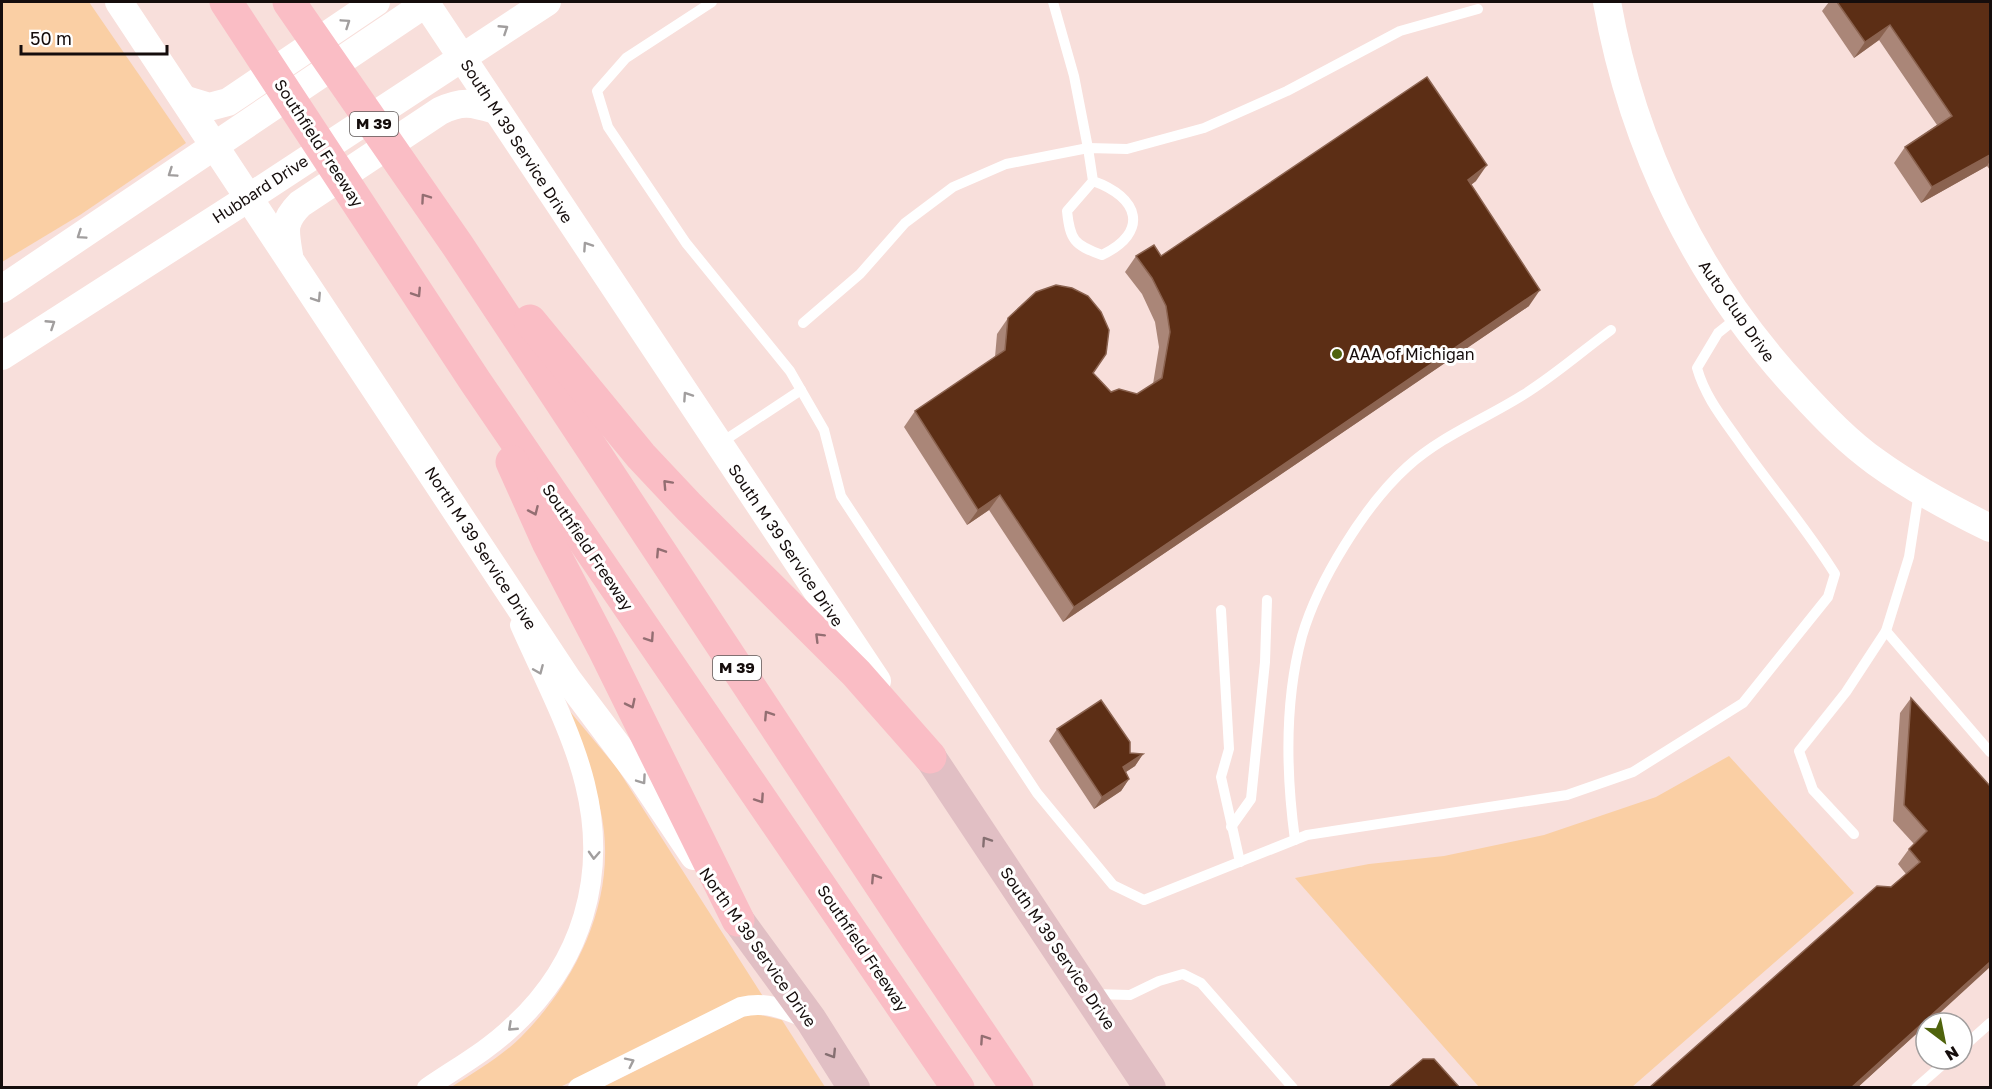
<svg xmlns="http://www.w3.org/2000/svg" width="1992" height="1089" font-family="'Golos Text',sans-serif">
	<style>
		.green { fill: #facfa4 }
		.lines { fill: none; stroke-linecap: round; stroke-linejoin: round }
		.lane { stroke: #fff; stroke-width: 10 }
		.street { stroke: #fff; stroke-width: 20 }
		.secondary { stroke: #fff; stroke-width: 28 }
		.primary { stroke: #e1bfc4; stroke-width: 32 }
		.highway { stroke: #fabdc5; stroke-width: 33 }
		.wall { fill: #aa8678 }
		.shaded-wall { fill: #8b6350 }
		.building { fill: #5c2e15; stroke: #8b6350; stroke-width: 1.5 }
		.oneway { stroke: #a19e9e }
		.oneway2 { stroke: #936e72 }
		.oneway3 { stroke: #856f71 }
		.poi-dot { fill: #4f630c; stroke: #fff; stroke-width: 2 }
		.labels { text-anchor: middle; stroke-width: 6; stroke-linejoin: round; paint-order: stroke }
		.shield { fill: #fff; stroke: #5b5655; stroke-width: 1.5 }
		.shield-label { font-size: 15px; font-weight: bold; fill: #150d0c }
		.street-label { font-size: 16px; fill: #150d0c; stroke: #fff }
		.poi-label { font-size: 16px; fill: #150d0c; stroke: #fff; text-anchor: start }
	</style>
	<rect width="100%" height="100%" fill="#f8dfdb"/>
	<!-- green -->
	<g class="green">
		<path d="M 2,2 L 89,2 L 186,143 L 80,215 L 2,262 Z"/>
		<path d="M 558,697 L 617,768 L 764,998 L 723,1009 L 560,1087 L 450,1088 C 474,1072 501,1057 521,1037 C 579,979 620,892 600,808 C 591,770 572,733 558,697 Z"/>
		<path d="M 1729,756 L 1854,893 L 1632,1087 L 1479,1087 L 1295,878 L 1369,864 L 1444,856 L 1544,835 L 1656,797 Z"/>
		<path d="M 757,1014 L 782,1020 L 825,1087 L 601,1088 L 745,1016 Z"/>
	</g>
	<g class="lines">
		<!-- lane -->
		<g class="lane">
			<path d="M 712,2 L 626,58 L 597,91 L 608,127 L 686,243 L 790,371 L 824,430 L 841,496 L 1037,793 L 1113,885 L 1144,900 L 1307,835 L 1567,795 L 1633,772 L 1743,703 L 1828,597 L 1835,574 C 1806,527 1769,485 1738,440 C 1721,416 1705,396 1697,368 L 1718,333 L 1738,317"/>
			<path d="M 1093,181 C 1139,197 1150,232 1102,255 C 1074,245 1070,240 1067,211 L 1093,181 L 1088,148 L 1127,149 L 1204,128 L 1287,91 L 1400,31 L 1478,9"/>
			<path d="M 803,323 L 860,274 L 905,223 L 953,187 L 1006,164 L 1088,148 L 1074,76 L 1053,2"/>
			<path d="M 719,444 L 801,390"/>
			<path d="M 1221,610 L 1229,749 L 1221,777 L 1240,862"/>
			<path d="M 1886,631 L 1990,752"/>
			<path d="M 1231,827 L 1251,799 L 1265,662 L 1267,600"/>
			<path d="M 1854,834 L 1813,790 L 1799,751 L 1846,692 L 1886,631 L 1909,557 L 1919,492"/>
			<path d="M 1295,840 C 1286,773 1284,702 1302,636 C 1318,581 1365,505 1407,467 C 1441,436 1485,419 1523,395 C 1554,376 1582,351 1611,330"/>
			<path d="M 1093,994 L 1130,995 L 1159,981 L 1183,974 L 1201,983 L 1293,1088"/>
			<path d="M 1962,1048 L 1990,1023"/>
			<path d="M 1916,1088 L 1949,1059"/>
		</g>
		<!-- street -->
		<g class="street">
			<path d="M 427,1088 C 456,1068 487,1051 512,1027 C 582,963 608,876 585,784 C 572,731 542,675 520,625"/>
			<path d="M 578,1088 L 741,1007 C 766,1001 784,1009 808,1019"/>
		</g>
		<!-- secondary -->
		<g class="secondary">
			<path d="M 119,2 L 568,680 L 641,777 L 694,856"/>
			<path d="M 425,2 L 877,681"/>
			<path d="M 1607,2 C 1633,148 1698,282 1800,391 C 1824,417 1848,442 1876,462 C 1912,488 1951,509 1990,528"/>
			<path d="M 186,100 L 209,107 L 228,102 L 376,2"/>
			<path d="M 289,255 C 285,231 282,222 300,204 L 440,111 C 463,100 472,103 496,110"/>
			<path d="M 2,289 L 428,2"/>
			<path d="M 2,356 L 250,197 L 547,2"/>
		</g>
		<!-- primary -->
		<g class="primary">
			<path d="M 930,757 L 1150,1088"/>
			<path d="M 738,920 L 811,1020 L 854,1088"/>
		</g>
		<!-- highway -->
		<g class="highway">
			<path d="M 226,2 L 475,381 L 958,1088"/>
			<path d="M 289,2 L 458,246 L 915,937 L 1017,1088"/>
			<path d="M 530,321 L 641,456 L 689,507 L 856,673 L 930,757"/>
			<path d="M 512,462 L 548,542 L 603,647 L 738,920"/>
		</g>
	</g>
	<!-- wall -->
	<g class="wall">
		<path d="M 1829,2 L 1990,2 L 1990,170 L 1987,166 L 1921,203 L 1894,163 L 1905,147 L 1937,125 L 1879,40 L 1854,58 L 1822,11 Z"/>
		<path d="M 1476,181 L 1471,185 L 1529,306 L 1063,622 L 989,510 L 967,525 L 904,427 L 915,411 L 995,357 L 997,334 L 1008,318 L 1093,373 L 1111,392 L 1137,394 L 1153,384 L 1159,347 L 1155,322 L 1142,294 L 1125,272 L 1136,256 L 1161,256 Z"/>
		<path d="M 1911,698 L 1990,786 L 1926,1025 L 1857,1088 L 1649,1088 L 1906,874 L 1898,864 L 1909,849 L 1914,844 L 1893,821 L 1900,713 Z"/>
		<path d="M 1057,729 L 1130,753 L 1143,754 L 1135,766 L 1126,772 L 1129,779 L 1121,791 L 1094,809 L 1049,741 Z"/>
	</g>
	<!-- shaded-wall -->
	<g class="shaded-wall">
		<path d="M 1890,25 L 1879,40 L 1854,58 L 1865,42 Z"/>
		<path d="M 1990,155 L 1990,161 L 1987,166 L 1921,203 L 1932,187 Z"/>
		<path d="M 1487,165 L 1476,181 L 1457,195 L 1468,180 Z"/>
		<path d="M 1540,290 L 1529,306 L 1063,622 L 1074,607 Z"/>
		<path d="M 1000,495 L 989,510 L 967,525 L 978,510 Z"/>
		<path d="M 1143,754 L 1135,766 L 1115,779 L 1123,767 Z"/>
		<path d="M 1129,779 L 1121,791 L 1094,809 L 1102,797 Z"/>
		<path d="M 1990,962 L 1990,967 L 1929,1023 L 1926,1023 L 1926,1025 L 1857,1088 L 1851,1088 Z"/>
	</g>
	<!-- building -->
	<g class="building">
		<path d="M 1837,2 L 1990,2 L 1990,155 L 1932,187 L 1905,147 L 1952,116 L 1890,25 L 1865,42 Z"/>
		<path d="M 1427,77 L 1487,165 L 1468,180 L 1540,290 L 1074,607 L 1000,495 L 978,510 L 915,411 L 1005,350 L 1008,318 L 1036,292 L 1056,285 L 1072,288 L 1088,296 L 1101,312 L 1109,330 L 1106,354 L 1093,373 L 1111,392 L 1119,389 L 1137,394 L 1162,378 L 1170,332 L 1166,306 L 1152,278 L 1136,256 L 1154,245 L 1161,256 Z"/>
		<path d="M 1911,698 L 1990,786 L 1990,962 L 1851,1088 L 1649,1088 L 1877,886 L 1891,887 L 1920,862 L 1909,849 L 1927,831 L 1904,805 Z"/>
		<path d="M 1101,700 L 1130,742 L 1130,753 L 1143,754 L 1123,767 L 1129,779 L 1102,797 L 1057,729 Z"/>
		<path d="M 1423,1059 L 1434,1059 L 1460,1088 L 1388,1088 Z"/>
	</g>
	<!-- one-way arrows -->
	<defs><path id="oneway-chevron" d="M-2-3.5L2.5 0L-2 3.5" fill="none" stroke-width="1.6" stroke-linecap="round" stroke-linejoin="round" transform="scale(1.5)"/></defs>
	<g class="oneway">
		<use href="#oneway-chevron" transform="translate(346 23) rotate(-34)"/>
		<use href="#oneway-chevron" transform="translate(504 29) rotate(-33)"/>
		<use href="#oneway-chevron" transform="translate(172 173) rotate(146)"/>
		<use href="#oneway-chevron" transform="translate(81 235) rotate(146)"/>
		<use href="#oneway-chevron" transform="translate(587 246) rotate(-124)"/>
		<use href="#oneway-chevron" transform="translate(317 298) rotate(57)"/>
		<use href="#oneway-chevron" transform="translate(51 324) rotate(-33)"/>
		<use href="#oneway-chevron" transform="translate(687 396) rotate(-124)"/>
		<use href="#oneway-chevron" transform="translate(539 670) rotate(67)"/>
		<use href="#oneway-chevron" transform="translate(642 780) rotate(55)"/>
		<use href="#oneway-chevron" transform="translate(594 855) rotate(93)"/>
		<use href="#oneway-chevron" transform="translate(512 1027) rotate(137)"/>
		<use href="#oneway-chevron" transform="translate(630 1062) rotate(-26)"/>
	</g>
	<g class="oneway2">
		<use href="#oneway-chevron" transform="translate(425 198) rotate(-125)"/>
		<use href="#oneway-chevron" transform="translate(417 293) rotate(57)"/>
		<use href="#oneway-chevron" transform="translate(667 484) rotate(-133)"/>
		<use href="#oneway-chevron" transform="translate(534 511) rotate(66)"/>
		<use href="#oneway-chevron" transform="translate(660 552) rotate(-123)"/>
		<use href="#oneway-chevron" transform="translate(819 637) rotate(-135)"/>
		<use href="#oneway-chevron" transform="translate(650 638) rotate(56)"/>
		<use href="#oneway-chevron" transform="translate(631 704) rotate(64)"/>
		<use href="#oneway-chevron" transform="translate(768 715) rotate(-123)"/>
		<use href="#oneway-chevron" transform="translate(760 799) rotate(56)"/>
		<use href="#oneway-chevron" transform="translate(875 878) rotate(-123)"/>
		<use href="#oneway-chevron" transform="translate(984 1039) rotate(-124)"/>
	</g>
	<g class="oneway3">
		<use href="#oneway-chevron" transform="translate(986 841) rotate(-124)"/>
		<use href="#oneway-chevron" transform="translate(832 1054) rotate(58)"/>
	</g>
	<!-- markers -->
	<circle class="poi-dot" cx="1337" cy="354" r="6"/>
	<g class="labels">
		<!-- shield labels -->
		<g class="shield">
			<rect x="350" y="112" width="48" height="24" rx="4.5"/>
			<rect x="713" y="656" width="48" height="24" rx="4.5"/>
		</g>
		<g class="shield-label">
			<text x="374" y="129">M 39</text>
			<text x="737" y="673">M 39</text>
		</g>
		<!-- street labels -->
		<g class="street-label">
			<text transform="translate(517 141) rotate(57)" y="6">South M 39 Service Drive</text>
			<text transform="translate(319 143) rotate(57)" y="6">Southfield Freeway</text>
			<text transform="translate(260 189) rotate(-33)" y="6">Hubbard Drive</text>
			<text transform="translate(1737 311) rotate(55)" y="6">Auto Club Drive</text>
			<text transform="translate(786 545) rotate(56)" y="6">South M 39 Service Drive</text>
			<text transform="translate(588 547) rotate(56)" y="6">Southfield Freeway</text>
			<text transform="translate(481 548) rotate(57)" y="6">North M 39 Service Drive</text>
			<text transform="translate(758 947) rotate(55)" y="6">North M 39 Service Drive</text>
			<text transform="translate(863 948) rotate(56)" y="6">Southfield Freeway</text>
			<text transform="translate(1058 948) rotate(56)" y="6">South M 39 Service Drive</text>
		</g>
		<!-- poi labels -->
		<g class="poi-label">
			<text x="1349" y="360">AAA of Michigan</text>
		</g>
	</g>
	<!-- border -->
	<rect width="1992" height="1089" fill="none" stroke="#150d0c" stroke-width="6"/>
	<!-- north arrow -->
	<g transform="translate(1944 1041) rotate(148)"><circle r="28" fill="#ffffff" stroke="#a19e9e" stroke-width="1.5"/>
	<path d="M0-4.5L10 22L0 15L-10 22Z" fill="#4f630c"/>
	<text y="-9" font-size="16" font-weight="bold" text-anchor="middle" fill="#150d0c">N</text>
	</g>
	<!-- scale -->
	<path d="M21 45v9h146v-9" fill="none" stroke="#150d0c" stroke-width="3"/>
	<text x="30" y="45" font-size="18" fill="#150d0c" stroke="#ffffff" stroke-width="4.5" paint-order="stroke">50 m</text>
</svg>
